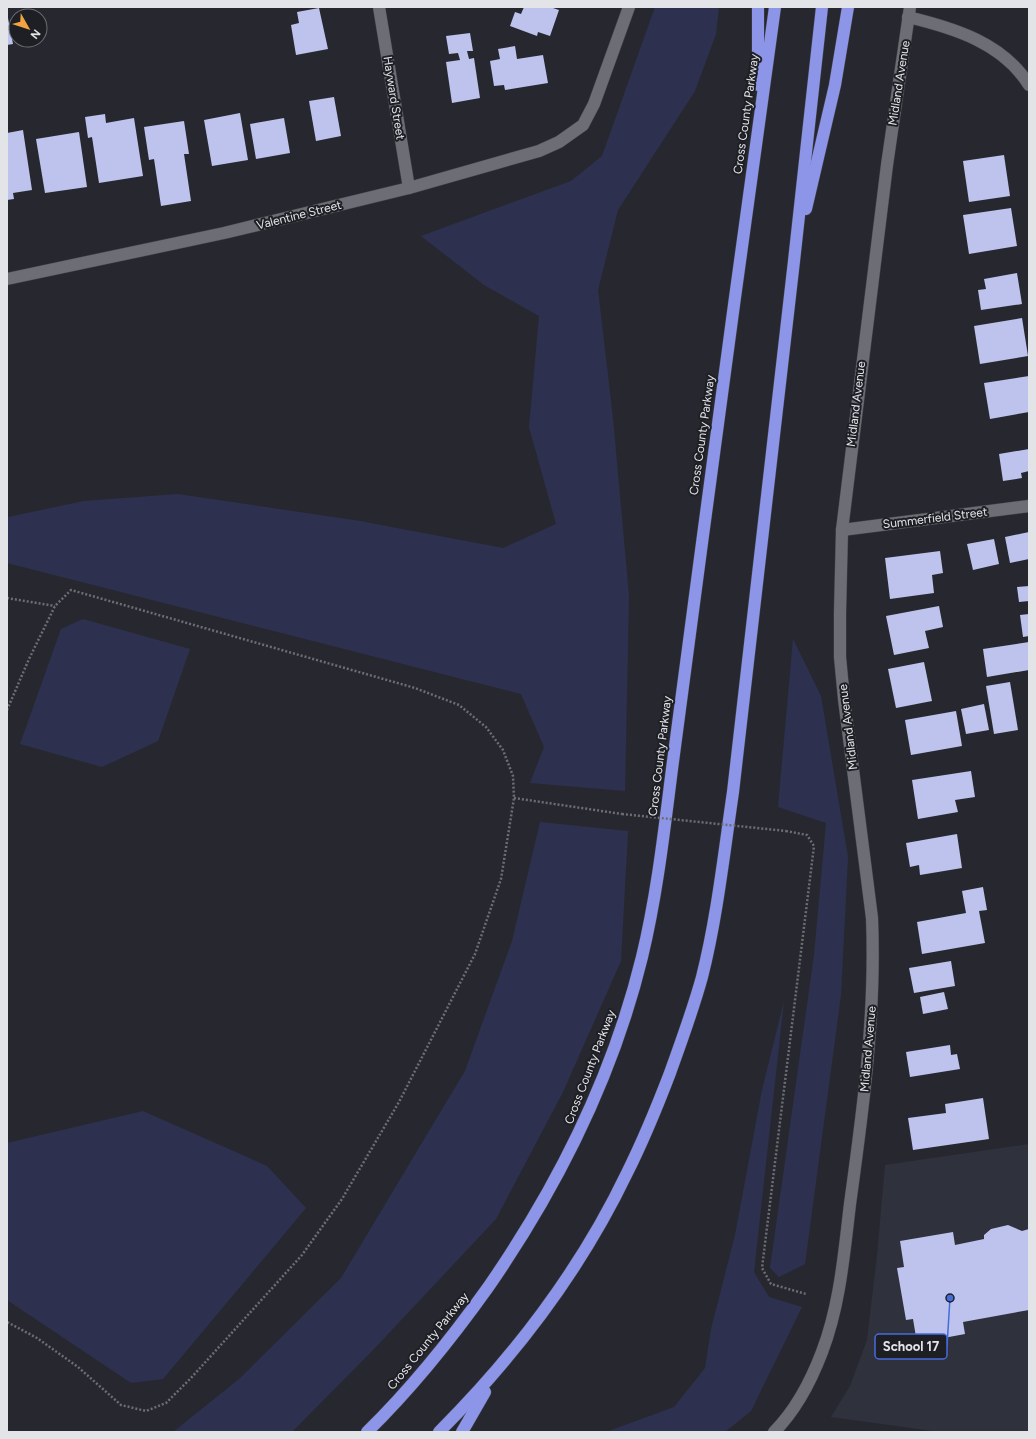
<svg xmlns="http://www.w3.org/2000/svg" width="1036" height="1439" font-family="Figtree,sans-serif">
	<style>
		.built { fill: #2f313d }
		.green { fill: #2d314f }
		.building { fill: #bdc3ed }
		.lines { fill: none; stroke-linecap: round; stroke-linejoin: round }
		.minor-casing { stroke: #434449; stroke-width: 13 }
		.highway-casing { stroke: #434449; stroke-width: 13 }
		.path { stroke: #6d6e74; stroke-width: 2.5; stroke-dasharray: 2 2; stroke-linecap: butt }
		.minor { stroke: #6c6d75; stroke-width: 12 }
		.highway { stroke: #8c95e7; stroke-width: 12 }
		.path-bridge { stroke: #6d6e74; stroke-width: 2.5; stroke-dasharray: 2 2; stroke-linecap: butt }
		.labels { text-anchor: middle; stroke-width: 4; stroke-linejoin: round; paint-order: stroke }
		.street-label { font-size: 12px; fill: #e3e4e8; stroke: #1e1f25 }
		.leader { fill: none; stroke: #456cdb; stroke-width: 1.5 }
		.callout-dot { fill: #456cdb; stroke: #1e1f25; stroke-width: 1.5 }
		.callout { fill: #1e1f25; stroke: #456cdb; stroke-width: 1.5 }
		.callout-label { font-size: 13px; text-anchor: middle; font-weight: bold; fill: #e3e4e8 }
	</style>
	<rect width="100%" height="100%" fill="#27282f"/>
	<!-- built -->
	<path class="built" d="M 1029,1144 L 1029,1432 L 940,1432 L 831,1417 L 850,1386 L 867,1340 L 877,1256 L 885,1165 Z"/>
	<!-- green -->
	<g class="green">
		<path d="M 655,7 L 719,7 L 716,34 L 695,91 L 618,210 L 598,290 L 613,418 L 629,596 L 625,791 L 530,783 L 544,747 L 521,694 L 7,563 L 7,520 L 8,517 L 84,501 L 178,494 L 360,521 L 503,548 L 556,524 L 529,427 L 539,316 L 484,285 L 421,236 L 571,181 L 602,156 Z"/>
		<path d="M 83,619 L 190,649 L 158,741 L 102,767 L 20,744 L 61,629 Z"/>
		<path d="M 793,639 L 821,696 L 848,857 L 841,995 L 805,1264 L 779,1277 L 770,1268 L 814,955 L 826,823 L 778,807 Z"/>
		<path d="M 540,822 L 628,831 L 621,961 L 563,1092 L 496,1219 L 374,1349 L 292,1432 L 173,1432 L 239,1379 L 341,1278 L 465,1071 L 512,941 Z"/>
		<path d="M 784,1001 L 754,1272 L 769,1297 L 802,1307 L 751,1411 L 725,1432 L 606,1432 L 674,1407 L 705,1368 L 711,1329 L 735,1235 L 762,1090 Z"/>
		<path d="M 143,1111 L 267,1166 L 306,1208 L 163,1379 L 131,1383 L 7,1300 L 7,1143 Z"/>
	</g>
	<!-- building -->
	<g class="building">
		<path d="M 524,7 L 550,7 L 559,10 L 550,36 L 538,32 L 537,36 L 510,26 L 515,12 L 521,14 Z"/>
		<path d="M 319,8 L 328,49 L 296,55 L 291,25 L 299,23 L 297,12 Z"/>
		<path d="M 7,13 L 13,44 L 7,45 Z"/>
		<path d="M 470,33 L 473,51 L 467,51 L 469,59 L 474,58 L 480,98 L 452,103 L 446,62 L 460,60 L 458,53 L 449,54 L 446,36 Z"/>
		<path d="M 515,46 L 517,59 L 543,55 L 548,83 L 505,90 L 504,85 L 494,86 L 490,61 L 500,59 L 498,49 Z"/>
		<path d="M 334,97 L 341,136 L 316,141 L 309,101 Z"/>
		<path d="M 240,113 L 248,160 L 212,166 L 204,120 Z"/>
		<path d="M 105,114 L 106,123 L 134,118 L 143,176 L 99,183 L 92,137 L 88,138 L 85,117 Z"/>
		<path d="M 284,118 L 290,153 L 256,159 L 250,124 Z"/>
		<path d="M 184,121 L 189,154 L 184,154 L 191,201 L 161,206 L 154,159 L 149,160 L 144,127 Z"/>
		<path d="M 23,130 L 32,190 L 13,193 L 14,199 L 7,200 L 7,133 Z"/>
		<path d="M 79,132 L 87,187 L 45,193 L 36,139 Z"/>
		<path d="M 1004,155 L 1010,196 L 969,202 L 963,161 Z"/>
		<path d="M 1011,208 L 1017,246 L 969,254 L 963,215 Z"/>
		<path d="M 1017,273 L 1022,304 L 981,310 L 978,290 L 986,289 L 984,279 Z"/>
		<path d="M 1022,318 L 1028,356 L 980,364 L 974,326 Z"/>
		<path d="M 1029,376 L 1029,412 L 990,419 L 984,383 Z"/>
		<path d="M 1029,449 L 1029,471 L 1021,473 L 1022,478 L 1003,481 L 999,454 Z"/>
		<path d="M 1029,532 L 1029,559 L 1010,563 L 1005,537 Z"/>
		<path d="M 994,539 L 999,564 L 973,570 L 967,544 Z"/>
		<path d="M 940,551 L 943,573 L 932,575 L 934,593 L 890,599 L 885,558 Z"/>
		<path d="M 1029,586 L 1029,601 L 1019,602 L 1017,587 Z"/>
		<path d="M 939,606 L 943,627 L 925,631 L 929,648 L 894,655 L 886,616 Z"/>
		<path d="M 1029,614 L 1029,636 L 1023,637 L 1020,615 Z"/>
		<path d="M 1029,642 L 1029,670 L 987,677 L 983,649 Z"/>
		<path d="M 924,662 L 932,701 L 896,708 L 888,669 Z"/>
		<path d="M 1010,682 L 1018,730 L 994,734 L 986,686 Z"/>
		<path d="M 984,704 L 989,730 L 966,734 L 961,709 Z"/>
		<path d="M 956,711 L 962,746 L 911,755 L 905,720 Z"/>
		<path d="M 971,771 L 975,797 L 955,800 L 958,812 L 918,819 L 912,780 Z"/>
		<path d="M 957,834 L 962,868 L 920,875 L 919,865 L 910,867 L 906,843 Z"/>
		<path d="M 983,887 L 987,910 L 979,911 L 985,943 L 922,954 L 917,922 L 966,913 L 962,891 Z"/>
		<path d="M 951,961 L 955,986 L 914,993 L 909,968 Z"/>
		<path d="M 944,992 L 948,1009 L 923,1014 L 920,997 Z"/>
		<path d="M 950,1045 L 951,1055 L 957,1054 L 960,1069 L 910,1077 L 906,1052 Z"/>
		<path d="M 983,1098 L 989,1139 L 913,1150 L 908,1118 L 946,1113 L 945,1104 Z"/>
		<path d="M 1008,1225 L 1022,1231 L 1029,1229 L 1029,1310 L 963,1322 L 965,1334 L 917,1343 L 913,1319 L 906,1320 L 897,1268 L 904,1267 L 900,1241 L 953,1232 L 955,1245 L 984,1239 L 984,1235 L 991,1229 Z"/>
	</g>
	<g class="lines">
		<defs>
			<g id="minor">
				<path d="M 379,7 L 409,188"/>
				<path d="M 908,17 C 954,28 1003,43 1029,85"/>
				<path d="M 7,279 L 224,233 L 409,188 L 539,151 L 559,142 L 583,125 L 594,104 L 629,7"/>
				<path d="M 842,530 L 1029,506"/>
				<path d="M 774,1432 C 796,1410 811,1381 822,1352 C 840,1305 844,1254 850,1204 C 863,1110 876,1014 872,918 L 844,699 L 840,657 L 840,613 L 842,530 L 887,165 L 910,7"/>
			</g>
			<g id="highway">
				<path d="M 758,85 L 758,7"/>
				<path d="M 806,209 L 835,85 L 848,7"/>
				<path d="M 367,1432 C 412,1388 452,1338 489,1286 C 558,1186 613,1076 642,957 C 657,895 664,832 672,769 C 682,694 692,618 702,543 C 725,364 751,186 775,7"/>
				<path d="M 439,1432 C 514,1357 581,1269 627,1173 C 643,1141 657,1107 670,1073 C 681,1042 693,1010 702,977 C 717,918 724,853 733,792 L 794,261 L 822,7"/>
				<path d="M 462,1432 L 485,1392"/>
			</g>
		</defs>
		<!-- minor casing -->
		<use href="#minor" class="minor-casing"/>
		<!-- highway casing -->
		<use href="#highway" class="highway-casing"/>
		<!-- path -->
		<g class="path">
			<path d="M 7,598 L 55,606"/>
			<path d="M 7,710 L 29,659 L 55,606 L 71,590 L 415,688 L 459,705 L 486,727 L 503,750 L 513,776 L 514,798 L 501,879 L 475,954 L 399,1102 L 342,1199 L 302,1255 L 191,1378 L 166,1403 L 146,1411 L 121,1405 L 78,1367 L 37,1338 L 7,1322"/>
			<path d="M 514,798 L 622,814"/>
			<path d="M 786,831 L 807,835 L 814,846 L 762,1268 L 771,1284 L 806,1294"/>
		</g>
		<!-- minor -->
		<use href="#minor" class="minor"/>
		<!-- highway -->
		<use href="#highway" class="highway"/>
		<!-- path-bridge -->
		<path class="path-bridge" d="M 622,814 L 786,831"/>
	</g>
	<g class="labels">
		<!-- street labels -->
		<g class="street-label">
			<text transform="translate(899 83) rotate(-81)" y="4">Midland Avenue</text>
			<text transform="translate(394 98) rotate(81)" y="4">Hayward Street</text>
			<text transform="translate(746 114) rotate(-82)" y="4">Cross County Parkway</text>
			<text transform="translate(299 215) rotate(-14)" y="4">Valentine Street</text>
			<text transform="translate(856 404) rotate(-83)" y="4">Midland Avenue</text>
			<text transform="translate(702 435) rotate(-82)" y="4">Cross County Parkway</text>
			<text transform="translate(935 518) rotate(-7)" y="4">Summerfield Street</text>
			<text transform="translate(848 727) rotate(-97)" y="4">Midland Avenue</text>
			<text transform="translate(660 756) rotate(-83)" y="4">Cross County Parkway</text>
			<text transform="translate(868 1049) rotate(-85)" y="4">Midland Avenue</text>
			<text transform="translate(590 1067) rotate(-69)" y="4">Cross County Parkway</text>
			<text transform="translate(428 1341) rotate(-51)" y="4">Cross County Parkway</text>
		</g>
	</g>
	<!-- callouts -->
	<path class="leader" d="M950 1298L947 1346"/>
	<circle class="callout-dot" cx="950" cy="1298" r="4"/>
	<rect class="callout" x="875" y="1334" width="72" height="25" rx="4"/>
	<g class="callout-label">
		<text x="911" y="1351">School 17</text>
	</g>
	<!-- border -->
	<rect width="1036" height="1439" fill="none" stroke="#e3e4e8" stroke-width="16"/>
	<!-- north arrow -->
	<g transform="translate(28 28) rotate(129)"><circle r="19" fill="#1e1f25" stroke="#6d6e73"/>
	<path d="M0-3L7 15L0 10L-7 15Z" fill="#f3a442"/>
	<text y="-6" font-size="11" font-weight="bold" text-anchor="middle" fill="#e3e4e8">N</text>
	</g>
</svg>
